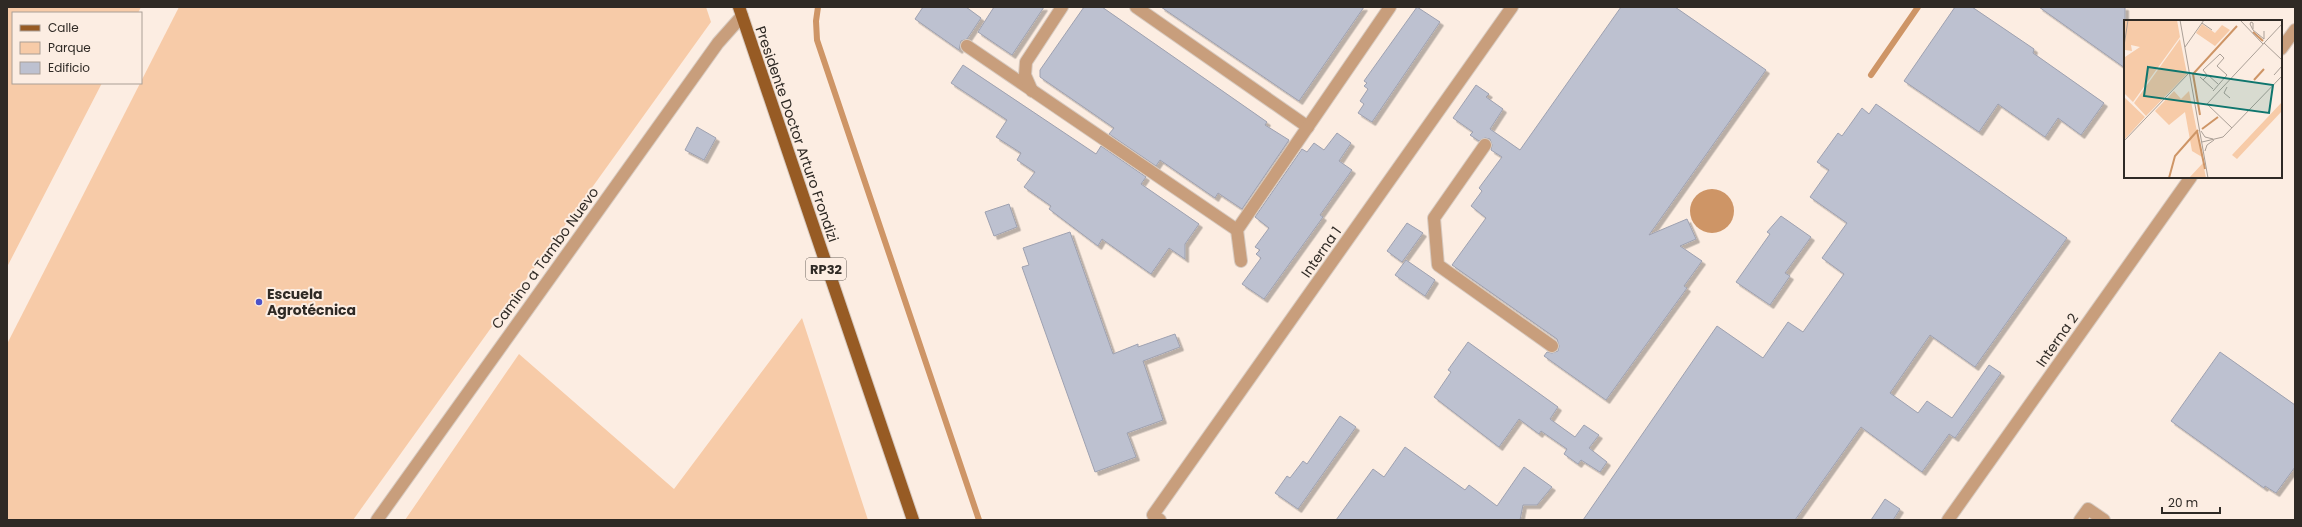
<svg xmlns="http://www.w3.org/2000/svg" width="2302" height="527" font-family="Poppins,sans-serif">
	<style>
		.green { fill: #f7cba8 }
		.water { fill: #ce9566 }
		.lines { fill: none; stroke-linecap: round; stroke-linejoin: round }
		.stream { stroke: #ce9566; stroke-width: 6 }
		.building { fill: #bdc1d0; stroke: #9ea1b0; filter: url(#shadow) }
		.minor-casing { stroke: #d7cac0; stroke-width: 14 }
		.major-casing { stroke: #d7cac0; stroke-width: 14 }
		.minor { stroke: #c89e7c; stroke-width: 12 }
		.major { stroke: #975b24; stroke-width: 12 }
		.poi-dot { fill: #4c52c8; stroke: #fcede2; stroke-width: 1.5 }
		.labels { text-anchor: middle; stroke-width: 4; stroke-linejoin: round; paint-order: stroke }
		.shield { fill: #fcede2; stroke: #6c645e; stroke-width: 1 }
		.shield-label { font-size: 13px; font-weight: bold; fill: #2f2a25 }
		.street-label { font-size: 14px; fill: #2f2a25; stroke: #fcede2 }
		.poi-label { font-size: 14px; font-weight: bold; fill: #2f2a25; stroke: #fcede2; text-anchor: start }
		.inset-river { fill: none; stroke: #ce9566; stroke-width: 2 }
		.inset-road { fill: none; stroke: #aa9f96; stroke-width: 1 }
		.view { fill: #0f766e; fill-opacity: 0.15; stroke: #0f766e; stroke-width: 2 }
		.inset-edge { fill: none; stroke: #2f2a25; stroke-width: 2 }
	</style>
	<defs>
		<filter id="shadow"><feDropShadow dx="3.5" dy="3.5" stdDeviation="0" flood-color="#0004"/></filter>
	</defs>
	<rect width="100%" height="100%" fill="#fcede2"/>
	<!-- green -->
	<g class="green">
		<path d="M 7,7 L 141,7 L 138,13 L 13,13 L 13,83 L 102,83 L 7,267 Z"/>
		<path d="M 179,7 L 706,7 L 711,22 L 353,520 L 7,520 L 7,344 Z"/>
		<path d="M 802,318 L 868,520 L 405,520 L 519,354 L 674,489 Z"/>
	</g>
	<!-- water -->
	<circle class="water" cx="1712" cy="211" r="22"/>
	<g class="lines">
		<!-- stream -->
		<g class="stream">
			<path d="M 818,7 L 816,21 L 817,40 L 979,520"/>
			<path d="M 1871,75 L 1918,7"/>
		</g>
	</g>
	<!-- building -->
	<g class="building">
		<path d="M 923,7 L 966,7 L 981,18 L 967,39 L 961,41 L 959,50 L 915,19 Z"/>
		<path d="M 994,7 L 1044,7 L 1012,55 L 978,32 Z"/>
		<path d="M 1084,7 L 1102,7 L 1267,122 L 1265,125 L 1289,140 L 1242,209 L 1218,193 L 1215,198 L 1160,160 L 1156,166 L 1109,134 L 1114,128 L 1040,77 L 1040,70 Z"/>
		<path d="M 1161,7 L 1364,7 L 1299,101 Z"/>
		<path d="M 1417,7 L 1440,22 L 1372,122 L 1358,113 L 1364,104 L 1360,101 L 1368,89 L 1364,86 L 1367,83 L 1364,81 Z"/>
		<path d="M 1621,7 L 1675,7 L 1766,70 L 1649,235 L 1687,219 L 1696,239 L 1680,246 L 1702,261 L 1684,286 L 1687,288 L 1606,400 L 1544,356 L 1547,352 L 1552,353 L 1558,351 L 1559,346 L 1557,339 L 1452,265 L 1486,218 L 1471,206 L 1482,191 L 1479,188 L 1502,157 L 1491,150 L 1492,145 L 1490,139 L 1485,138 L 1479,141 L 1470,135 L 1473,132 L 1453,118 L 1476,85 L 1489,94 L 1486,97 L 1503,109 L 1490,129 L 1520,150 Z"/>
		<path d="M 1955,7 L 1972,7 L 2034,49 L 2033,53 L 2104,103 L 2081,135 L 2058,118 L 2045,137 L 1998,104 L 1979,132 L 1904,81 Z"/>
		<path d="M 2039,7 L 2125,7 L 2125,68 Z"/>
		<path d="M 963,65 L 1096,154 L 1101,146 L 1146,177 L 1141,184 L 1199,224 L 1185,244 L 1185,259 L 1169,248 L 1151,274 L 1102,239 L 1098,246 L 1049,209 L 1051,206 L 1024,187 L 1035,172 L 1017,160 L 1021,153 L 996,137 L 1007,120 L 951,83 Z"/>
		<path d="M 1876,104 L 2067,238 L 1975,367 L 1930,335 L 1890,393 L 1918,413 L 1927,401 L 1952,418 L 1989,365 L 2001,373 L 1955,438 L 1949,434 L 1922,472 L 1861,427 L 1795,520 L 1583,520 L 1717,326 L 1763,358 L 1788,322 L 1803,332 L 1844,274 L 1822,258 L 1847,223 L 1810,197 L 1829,170 L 1817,162 L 1838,133 L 1842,136 L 1862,108 L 1869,114 Z"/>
		<path d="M 697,127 L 716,138 L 704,160 L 685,150 Z"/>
		<path d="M 1337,133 L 1351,143 L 1339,161 L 1352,170 L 1320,215 L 1323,217 L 1264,299 L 1242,284 L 1261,258 L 1256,254 L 1260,250 L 1255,247 L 1269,228 L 1255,217 L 1302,149 L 1307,152 L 1314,143 L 1324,150 Z"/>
		<path d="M 1009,204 L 1017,227 L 994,236 L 985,212 Z"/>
		<path d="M 1781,216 L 1811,237 L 1785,273 L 1790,276 L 1770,305 L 1736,282 L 1770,234 L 1767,232 Z"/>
		<path d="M 1407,223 L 1423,233 L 1402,262 L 1387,251 Z"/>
		<path d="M 1070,232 L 1113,354 L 1138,344 L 1138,347 L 1175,334 L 1180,347 L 1143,361 L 1163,420 L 1127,433 L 1136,457 L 1095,472 L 1022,267 L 1029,265 L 1023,248 Z"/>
		<path d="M 1406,260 L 1435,280 L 1425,296 L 1395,275 Z"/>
		<path d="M 1468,342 L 1558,407 L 1550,419 L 1575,437 L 1584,425 L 1599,435 L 1589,448 L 1607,462 L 1600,472 L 1581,460 L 1578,464 L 1564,454 L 1567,449 L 1541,431 L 1539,434 L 1519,419 L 1499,447 L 1434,397 L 1451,372 L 1448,370 Z"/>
		<path d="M 2220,352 L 2295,405 L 2295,467 L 2276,493 L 2265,486 L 2264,488 L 2171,421 Z"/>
		<path d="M 1340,416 L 1356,427 L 1298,509 L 1275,493 L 1287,476 L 1290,478 L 1303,461 L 1307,464 Z"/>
		<path d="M 1405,447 L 1465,490 L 1469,485 L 1497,506 L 1524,467 L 1552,487 L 1537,505 L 1523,505 L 1520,520 L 1336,520 L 1373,469 L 1384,477 Z"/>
		<path d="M 1885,499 L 1900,509 L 1893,520 L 1871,520 Z"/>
	</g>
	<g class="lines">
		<defs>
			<g id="minor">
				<path d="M 1136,7 L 1308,127"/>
				<path d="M 967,46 L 1237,230"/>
				<path d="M 2281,49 L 2295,30"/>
				<path d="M 1032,91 L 1025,75 L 1026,62 L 1062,7"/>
				<path d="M 1485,145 L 1434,218 L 1438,265 L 1552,346"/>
				<path d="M 1241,261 L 1237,230 L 1390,7"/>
				<path d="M 377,520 L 718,43 L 742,16"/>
				<path d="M 1160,520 L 1153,515 L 1512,7"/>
				<path d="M 1948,520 L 2191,177"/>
				<path d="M 2080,520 L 2088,509 L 2104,520"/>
			</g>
			<path id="major" d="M 739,7 L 913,520"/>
		</defs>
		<!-- minor casing -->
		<use href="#minor" class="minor-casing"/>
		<!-- major casing -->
		<use href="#major" class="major-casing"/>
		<!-- minor -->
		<use href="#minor" class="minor"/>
		<!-- major -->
		<use href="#major" class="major"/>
	</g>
	<!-- markers -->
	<circle class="poi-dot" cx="259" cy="302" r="4"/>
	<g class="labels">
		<!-- shield labels -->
		<rect class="shield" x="806" y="258" width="40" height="22" rx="3"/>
		<g class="shield-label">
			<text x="826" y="274">RP32</text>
		</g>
		<!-- street labels -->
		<g class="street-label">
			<text transform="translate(797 134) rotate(71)" y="5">Presidente Doctor Arturo Frondizi</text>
			<text transform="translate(1321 252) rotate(-55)" y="5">Interna 1</text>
			<text transform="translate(545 258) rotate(-54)" y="5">Camino a Tambo Nuevo</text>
			<text transform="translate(2057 340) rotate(-55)" y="5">Interna 2</text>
		</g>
		<!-- poi labels -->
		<g class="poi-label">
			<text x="267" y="299">Escuela<tspan x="267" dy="16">Agrotécnica</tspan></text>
		</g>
	</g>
	<!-- overview -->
	<g transform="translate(2124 20)">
		<rect width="158" height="158" fill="#fcede2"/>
		<path d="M 0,0 L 53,0 L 56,17 L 9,82 L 0,73 L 0,43 L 1,37 L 16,27 L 7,25 L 8,31 L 1,30 ZM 78,4 L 91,13 L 98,5 L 106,10 L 91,26 L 72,13 ZM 56,19 L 63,54 L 22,96 L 10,83 ZM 50,71 L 57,79 L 65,71 L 78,137 L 68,131 L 61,92 L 45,105 L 31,91 ZM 0,77 L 21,97 L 0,120 ZM 158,82 L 158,91 L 113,139 L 108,135 ZM 79,143 L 82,158 L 65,158 Z" fill="#f7cba8"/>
		<path class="inset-river" d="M 129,12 L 139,21M 130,60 L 140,49M 76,95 L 69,54 L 113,6M 78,109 L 94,97M 73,111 L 81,149M 45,158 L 51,136 L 74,110"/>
		<path class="inset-road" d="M 56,0 L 84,158M 116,0 L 139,24M 78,3 L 88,10M 129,9 L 129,3 L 127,2 L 126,4 L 129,10 L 140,19 L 140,11M 140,23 L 158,40M 0,26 L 4,0M 61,27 L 80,0M 83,55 L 79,50 L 96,34 L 100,38 L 93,46 L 103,55 L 89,71M 150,55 L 158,46M 76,57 L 89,69M 79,60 L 84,55 L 94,64M 103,67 L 100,73 L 106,78M 108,108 L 83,84 L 158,4M 77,111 L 81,117 L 89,119M 0,121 L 64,54M 78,122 L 99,117 L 158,56M 81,131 L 83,125 L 90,120"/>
		<path class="view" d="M 24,47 L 149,65 L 145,93 L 20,76 Z"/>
		<rect width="158" height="158" class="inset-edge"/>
	</g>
	<!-- border -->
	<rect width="2302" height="527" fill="none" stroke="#2f2a25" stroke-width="16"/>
	<!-- legend -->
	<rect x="12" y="12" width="130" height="72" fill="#fcede2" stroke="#aa9f96"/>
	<rect x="20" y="25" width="20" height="6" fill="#975b24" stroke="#aa9f96"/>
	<text x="48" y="32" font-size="12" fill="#2f2a25">Calle</text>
	<rect x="20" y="42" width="20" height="12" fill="#f7cba8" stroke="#aa9f96"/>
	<text x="48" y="52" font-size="12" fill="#2f2a25">Parque</text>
	<rect x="20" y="62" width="20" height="12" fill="#bdc1d0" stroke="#aa9f96"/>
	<text x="48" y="72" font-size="12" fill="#2f2a25">Edificio</text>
	<!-- scale -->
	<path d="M2162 507v6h58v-6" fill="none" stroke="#2f2a25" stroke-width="2"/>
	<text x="2168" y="507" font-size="12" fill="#2f2a25" stroke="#fcede2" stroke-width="3" paint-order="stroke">20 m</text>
</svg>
